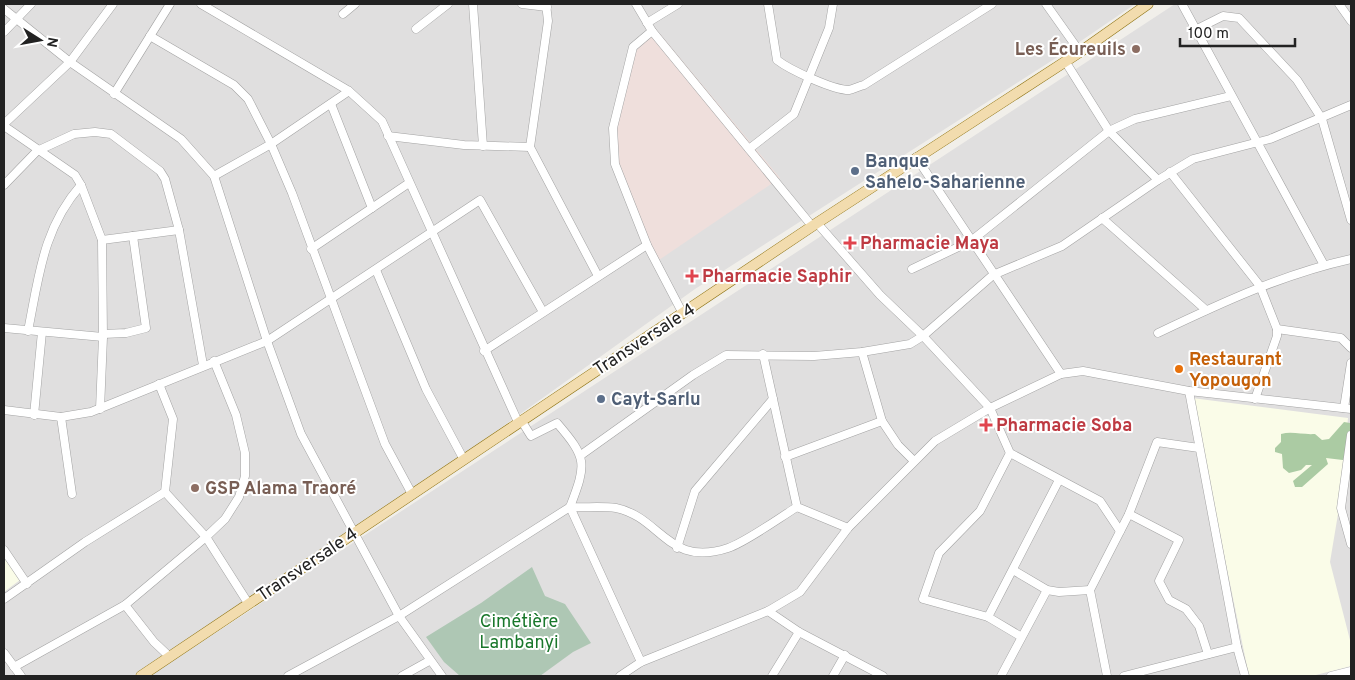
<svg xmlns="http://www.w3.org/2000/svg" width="1355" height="680" font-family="Overpass,sans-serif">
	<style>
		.residential { fill: #e0dfdf }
		.commercial { fill: #efdfdc }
		.education { fill: #fafce8 }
		.forest { fill: #abcba3 }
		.cemetery { fill: #aec7b4 }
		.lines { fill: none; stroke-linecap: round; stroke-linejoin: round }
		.minor-casing { stroke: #a3a3a3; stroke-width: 9 }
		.major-casing { stroke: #8e7312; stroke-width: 11 }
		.minor { stroke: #fff; stroke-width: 8 }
		.major { stroke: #f2dcae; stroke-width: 10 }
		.education-dot { fill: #8d6e63; stroke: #fff; stroke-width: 2 }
		.service-dot { fill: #5c6f8a; stroke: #fff; stroke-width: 2 }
		.health-dot { fill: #e0444e; stroke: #fff; stroke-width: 2 }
		.food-dot { fill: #e8710a; stroke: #fff; stroke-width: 2 }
		.labels { text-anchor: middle; stroke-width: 4; stroke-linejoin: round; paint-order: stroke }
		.education-label { font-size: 18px; font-weight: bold; fill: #785e54; stroke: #fff; text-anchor: end }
		.service-label { font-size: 18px; font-weight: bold; fill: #4e5e75; stroke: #fff; text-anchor: start }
		.health-label { font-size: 18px; font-weight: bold; fill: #be3a42; stroke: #fff; text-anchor: start }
		.street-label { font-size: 18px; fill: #222; stroke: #fff }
		.food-label { font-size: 18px; font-weight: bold; fill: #c56008; stroke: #fff; text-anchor: start }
		.park-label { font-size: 18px; fill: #19772b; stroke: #fff }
	</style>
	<rect width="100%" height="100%" fill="#f1efea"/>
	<!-- residential -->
	<g class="residential">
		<path d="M 4,4 L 1135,4 L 1059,56 L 695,289 L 425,482 L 133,676 L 4,676 Z"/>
		<path d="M 1175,4 L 1351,4 L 1351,676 L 150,676 Z"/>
	</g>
	<!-- commercial -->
	<path class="commercial" d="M 656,29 L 780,178 L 656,262 L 616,164 L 615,123 L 636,51 Z"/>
	<!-- education -->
	<g class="education">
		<path d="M 1192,398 L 1348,418 L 1339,508 L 1330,562 L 1351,644 L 1351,666 L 1312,676 L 1249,676 Z"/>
		<path d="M 4,557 L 20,580 L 4,592 Z"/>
	</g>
	<!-- forest -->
	<path class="forest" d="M 1344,422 L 1350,423 L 1351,426 L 1351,461 L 1326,458 L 1328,464 L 1302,487 L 1295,487 L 1293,481 L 1312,465 L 1306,465 L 1301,470 L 1289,473 L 1283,468 L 1282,454 L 1275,452 L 1275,448 L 1281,442 L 1281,434 C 1292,431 1303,435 1315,434 L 1322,440 L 1329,439 Z"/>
	<!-- cemetery -->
	<path class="cemetery" d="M 532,567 L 545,596 L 565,604 L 591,643 L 573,652 L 540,676 L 460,676 L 444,662 L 426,637 L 481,603 Z"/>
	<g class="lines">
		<defs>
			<g id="minor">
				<path d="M 201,4 L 349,91 L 382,121 L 518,422"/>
				<path d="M 473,4 L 483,146"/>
				<path d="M 522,4 L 547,7"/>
				<path d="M 546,4 L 548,21 L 530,147 L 598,276"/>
				<path d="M 636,4 L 652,31 L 812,226"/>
				<path d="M 768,4 L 777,60 C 790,70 833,90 849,90 C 854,89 859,86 864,85 L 992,4"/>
				<path d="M 1046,4 L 1080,52"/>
				<path d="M 1182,4 L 1324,265"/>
				<path d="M 1339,4 L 1351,21"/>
				<path d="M 4,9 L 70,62 L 181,139 L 214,176 L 267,341 L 301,434 L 399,616 L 442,676"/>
				<path d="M 343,14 L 355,4"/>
				<path d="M 647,23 L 678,4"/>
				<path d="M 416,29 L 448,4"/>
				<path d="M 1195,30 L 1223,16 L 1239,18 L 1297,80 L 1322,119 L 1351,220"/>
				<path d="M 652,31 L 633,47 L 613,128 L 615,164 L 647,245 L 683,314"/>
				<path d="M 4,32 L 31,4"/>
				<path d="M 150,36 L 234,85 L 248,99 L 271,144 L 292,193 L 385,444 L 412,494"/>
				<path d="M 1065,61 L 1109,131 L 1158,180"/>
				<path d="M 114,94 L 170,4"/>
				<path d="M 331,104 L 372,208"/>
				<path d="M 4,124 L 70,62 L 113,4"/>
				<path d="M 4,126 L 75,175 L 81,185 L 102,240 L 103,337 L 100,409"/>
				<path d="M 388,136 L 464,145 L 530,147"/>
				<path d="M 749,149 L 794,114 L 829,28 L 833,4"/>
				<path d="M 916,157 L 1061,374"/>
				<path d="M 1170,172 L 1260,286 L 1277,329 L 1277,336 L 1255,399"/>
				<path d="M 214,176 L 271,144 L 349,91"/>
				<path d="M 4,185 L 37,151 L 74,134 L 95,132 L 111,134 L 160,171 L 165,179 L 179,230 L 203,365"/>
				<path d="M 1102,218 L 1206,310"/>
				<path d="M 817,223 L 880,295 L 923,336 L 990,408 L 1010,453 L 1100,501 L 1120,531"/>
				<path d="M 102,240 L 179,230"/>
				<path d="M 311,249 L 409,183"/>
				<path d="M 912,269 L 971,241 L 1109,131 L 1135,119 L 1231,96"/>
				<path d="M 376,270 L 426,389 L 464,460"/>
				<path d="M 4,328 L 103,337"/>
				<path d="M 1277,329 L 1341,338 L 1351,348"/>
				<path d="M 28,331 C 39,276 43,228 81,185"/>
				<path d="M 1158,333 C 1221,303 1283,274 1351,259"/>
				<path d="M 103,334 L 126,333 L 146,328 L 133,236"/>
				<path d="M 484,351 L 647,245"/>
				<path d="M 862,352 L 882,421 L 898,445 L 914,461"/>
				<path d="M 763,354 L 797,507 L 848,528"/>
				<path d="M 1189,391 L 1237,647 L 1245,676"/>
				<path d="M 1344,408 L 1351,363"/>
				<path d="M 4,410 L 61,417 L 91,412 L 267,341 L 480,200 L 543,312"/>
				<path d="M 34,415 L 42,332"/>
				<path d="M 61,417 L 72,494"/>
				<path d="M 1351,435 L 1341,508 L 1351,544"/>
				<path d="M 1010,453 L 980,511 L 939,553 L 923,599 L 988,617 L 1020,636"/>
				<path d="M 581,455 L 693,375 L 726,355 L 814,356 L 862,352 L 910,344 L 923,336 L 993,275 L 1062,246 L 1158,180 L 1193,159 L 1270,139 L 1351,105"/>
				<path d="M 785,457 L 882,421"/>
				<path d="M 165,492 L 206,537 L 248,603"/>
				<path d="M 1129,514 L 1179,540 L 1159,581 L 1169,600 L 1186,609 L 1199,626 L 1208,654"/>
				<path d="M 677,548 L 695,491 L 773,399"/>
				<path d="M 4,550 L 27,584"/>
				<path d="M 1013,570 L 1047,590 L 1059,592 L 1090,590"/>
				<path d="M 4,599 L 85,542 L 165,492 L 173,419 L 159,384"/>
				<path d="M 125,605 L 154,642 L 170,657"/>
				<path d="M 768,611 L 799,632 L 883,676"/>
				<path d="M 988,617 L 1059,480"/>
				<path d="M 4,653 L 21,676"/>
				<path d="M 641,662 L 570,507 C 584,508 601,506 616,508 C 661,517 668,568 728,548 C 746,542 779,518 797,507"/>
				<path d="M 14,667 L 125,605 L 206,537 L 225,519 L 239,497 L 245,476 L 245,453 L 236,415 L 214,361"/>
				<path d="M 288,676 L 399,616 L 570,507 C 587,463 587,458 557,423 L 531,436 L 521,420"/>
				<path d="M 402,676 L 429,661"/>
				<path d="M 620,676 L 641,662 L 768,611 L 800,592 L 848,528 L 935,441 L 990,408 L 1061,374 L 1083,371 L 1189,391 L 1351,409"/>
				<path d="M 772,676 L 799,632"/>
				<path d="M 833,676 L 845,655"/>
				<path d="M 1001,676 L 1047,590"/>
				<path d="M 1107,676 L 1090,590 L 1129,514 L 1157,442 L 1199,448"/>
				<path d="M 1124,676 L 1237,647"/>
				<path d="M 1331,676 L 1351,671"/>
			</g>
			<path id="major" d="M 141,676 L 817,223 L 1080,52 L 1148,4"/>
		</defs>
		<!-- minor casing -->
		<use href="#minor" class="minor-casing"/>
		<!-- major casing -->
		<use href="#major" class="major-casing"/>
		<!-- minor -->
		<use href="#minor" class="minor"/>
		<!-- major -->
		<use href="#major" class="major"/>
	</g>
	<!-- markers -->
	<g class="education-dot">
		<circle cx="1136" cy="49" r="5"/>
		<circle cx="195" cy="488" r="5"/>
	</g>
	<g class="service-dot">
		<circle cx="855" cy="171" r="5"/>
		<circle cx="601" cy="399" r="5"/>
	</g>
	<g class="health-dot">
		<path d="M847.5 235.5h5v5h5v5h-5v5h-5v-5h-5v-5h5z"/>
		<path d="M689.5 268.5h5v5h5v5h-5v5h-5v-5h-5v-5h5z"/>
		<path d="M983.5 417.5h5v5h5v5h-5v5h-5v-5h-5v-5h5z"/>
	</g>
	<circle class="food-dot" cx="1179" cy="369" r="5"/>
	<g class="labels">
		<!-- education labels -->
		<g class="education-label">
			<text x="1126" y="55">Les Écureuils</text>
			<text x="205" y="494" text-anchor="start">GSP Alama Traoré</text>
		</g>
		<!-- service labels -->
		<g class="service-label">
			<text x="865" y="167">Banque<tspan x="865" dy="21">Sahelo-Saharienne</tspan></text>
			<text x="611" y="405">Cayt-Sarlu</text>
		</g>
		<!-- health labels -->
		<g class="health-label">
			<text x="860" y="249">Pharmacie Maya</text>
			<text x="702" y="282">Pharmacie Saphir</text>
			<text x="996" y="431">Pharmacie Soba</text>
		</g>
		<!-- street labels -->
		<g class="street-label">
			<text transform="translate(644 339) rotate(-33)" y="6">Transversale 4</text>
			<text transform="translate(307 564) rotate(-34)" y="6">Transversale 4</text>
		</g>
		<!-- food labels -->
		<g class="food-label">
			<text x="1189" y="365">Restaurant<tspan x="1189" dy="21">Yopougon</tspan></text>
		</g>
		<!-- park labels -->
		<g class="park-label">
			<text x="519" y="627">Cimétière<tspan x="519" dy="21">Lambanyi</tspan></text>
		</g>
	</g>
	<!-- border -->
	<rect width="1355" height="680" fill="none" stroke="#222222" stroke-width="10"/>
	<!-- north arrow -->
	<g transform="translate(40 40) rotate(101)" stroke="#ffffff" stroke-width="4" paint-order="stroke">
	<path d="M0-4L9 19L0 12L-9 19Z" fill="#222222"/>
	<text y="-8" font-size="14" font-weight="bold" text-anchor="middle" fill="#222222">N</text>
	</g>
	<!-- scale -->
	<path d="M1180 38v8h115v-8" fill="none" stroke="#222222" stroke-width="2.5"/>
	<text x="1188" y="38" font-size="15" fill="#222222" stroke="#ffffff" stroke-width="4" paint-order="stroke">100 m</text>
</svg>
